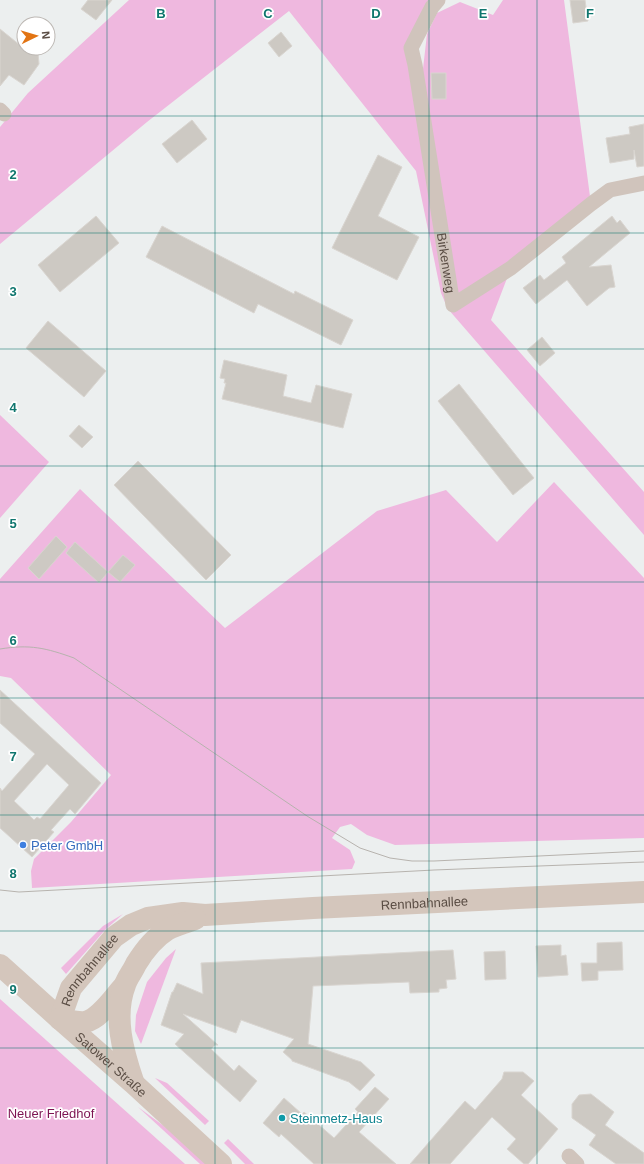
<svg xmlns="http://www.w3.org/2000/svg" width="644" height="1164" font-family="Arial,sans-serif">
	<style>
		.green { fill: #efb8df }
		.building { fill: #cdc9c3; stroke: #d9d5d0; fill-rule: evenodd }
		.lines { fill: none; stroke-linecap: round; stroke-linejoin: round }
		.street { stroke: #d0c4bc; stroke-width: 15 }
		.secondary { stroke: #d4c6bc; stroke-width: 22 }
		.tram { stroke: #b7b3ae; stroke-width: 1 }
		.grid { fill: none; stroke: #0f766e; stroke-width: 1; stroke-opacity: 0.55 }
		.shop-dot { fill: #3f7fe0; stroke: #fff; stroke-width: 1.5 }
		.culture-dot { fill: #0f9aa8; stroke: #fff; stroke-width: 1.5 }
		.labels { text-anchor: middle; stroke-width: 3.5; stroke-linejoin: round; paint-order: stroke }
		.street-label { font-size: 13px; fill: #5a4d44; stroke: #fff }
		.shop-label { font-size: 13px; fill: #366cbe; stroke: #fff; text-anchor: start }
		.park-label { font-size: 13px; fill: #7d1452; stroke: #fff }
		.culture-label { font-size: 13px; fill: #0d838f; stroke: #fff; text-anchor: start }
		.grid-label { font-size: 13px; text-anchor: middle; font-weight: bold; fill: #0f766e; stroke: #fff; stroke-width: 3.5; stroke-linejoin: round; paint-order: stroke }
	</style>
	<rect width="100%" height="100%" fill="#ecefef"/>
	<!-- green -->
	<g class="green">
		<path d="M 129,0 L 435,0 L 415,34 L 418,112 L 427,34 L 437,13 L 460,2 L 493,15 L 503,0 L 564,0 L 591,204 L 511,268 L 491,320 L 644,492 L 644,535 L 448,309 L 441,293 L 416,171 L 289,11 L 147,122 L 0,244 L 0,127 L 28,93 Z"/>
		<path d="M 0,415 L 49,462 L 0,518 Z"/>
		<path d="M 554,482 L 644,578 L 644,838 L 395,845 L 367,835 L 351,824 L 340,827 L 332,838 L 350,850 L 355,862 L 352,869 L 32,888 L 31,871 L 34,859 L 71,822 L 111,775 L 11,678 L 0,676 L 0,579 L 80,489 L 225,628 L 377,511 L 446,490 L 497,542 Z"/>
		<path d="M 123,914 L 105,930 L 66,974 L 61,968 L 103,926 Z"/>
		<path d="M 176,949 L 141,1044 L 135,1031 L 136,1015 L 147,982 L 166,958 Z"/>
		<path d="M 0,999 L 185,1164 L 0,1164 Z"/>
		<path d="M 155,1078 L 167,1083 L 209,1121 L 205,1125 Z"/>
		<path d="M 138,1107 L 183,1140 L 209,1164 L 200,1164 Z"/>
		<path d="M 228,1139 L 254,1164 L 245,1164 L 224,1143 Z"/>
	</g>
	<!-- building -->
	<g class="building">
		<path d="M 88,0 L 112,0 L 96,20 L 81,9 Z"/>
		<path d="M 570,0 L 585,0 L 588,21 L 573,23 Z"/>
		<path d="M 0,29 L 31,54 L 38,53 L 39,64 L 24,85 L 9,75 L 0,86 Z"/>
		<path d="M 281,32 L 292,46 L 279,57 L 268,43 Z"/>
		<path d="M 431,73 L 446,73 L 446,99 L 432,99 Z"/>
		<path d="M 192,120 L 207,139 L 177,163 L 162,144 Z"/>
		<path d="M 644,124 L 644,166 L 637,167 L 634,150 L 634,159 L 610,163 L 606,138 L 630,134 L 629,127 Z"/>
		<path d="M 378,155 L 402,167 L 378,216 L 419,237 L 397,280 L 332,248 Z"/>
		<path d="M 96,216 L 119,243 L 60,292 L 38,265 Z"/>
		<path d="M 612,216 L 617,223 L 620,220 L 630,233 L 589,267 L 611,265 L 615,287 L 609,288 L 587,306 L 567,280 L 536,304 L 523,288 L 540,275 L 544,280 L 566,263 L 562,257 Z"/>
		<path d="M 162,226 L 294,294 L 295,291 L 353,320 L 341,345 L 258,304 L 254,313 L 146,257 Z"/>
		<path d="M 48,321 L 106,371 L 84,397 L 26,348 Z"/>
		<path d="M 542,337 L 555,353 L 540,366 L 527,350 Z"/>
		<path d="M 224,360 L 287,375 L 283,396 L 311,403 L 316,385 L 352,394 L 343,428 L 222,399 L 226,383 L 224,383 L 225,379 L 220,378 Z"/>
		<path d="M 459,384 L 534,478 L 513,495 L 438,401 Z"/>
		<path d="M 79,425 L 93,437 L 82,448 L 69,436 Z"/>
		<path d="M 138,461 L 231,555 L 206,580 L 114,485 Z"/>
		<path d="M 56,536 L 67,547 L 39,579 L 28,568 Z"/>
		<path d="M 75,542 L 108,572 L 99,583 L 66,553 Z"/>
		<path d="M 123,555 L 135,565 L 120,582 L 108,572 Z"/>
		<path d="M 0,690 L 101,783 L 75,814 L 70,809 L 51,830 L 54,832 L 32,857 L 0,828 L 0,788 L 2,791 L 35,754 L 0,723 ZM 47,764 L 69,785 L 40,819 L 37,817 L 34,820 L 14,801 Z"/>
		<path d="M 622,942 L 623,970 L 598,971 L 598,980 L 582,981 L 581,963 L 597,963 L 597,943 Z"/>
		<path d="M 561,945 L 561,956 L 566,955 L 568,975 L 538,977 L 536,946 Z"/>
		<path d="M 453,950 L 456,979 L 446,980 L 447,988 L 439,989 L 439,992 L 410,993 L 409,982 L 313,986 L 308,1044 L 361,1062 L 375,1075 L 360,1091 L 349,1082 L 292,1061 L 292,1060 L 283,1052 L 294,1039 L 241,1020 L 236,1033 L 183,1014 L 218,1045 L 215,1045 L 211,1049 L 234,1071 L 239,1065 L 257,1081 L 240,1102 L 175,1044 L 184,1034 L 161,1025 L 172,992 L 173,992 L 177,983 L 203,994 L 201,963 Z"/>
		<path d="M 505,951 L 506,979 L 485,980 L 484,952 Z"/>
		<path d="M 504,1072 L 523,1072 L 534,1081 L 521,1095 L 558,1129 L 528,1164 L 524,1164 L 507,1149 L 516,1139 L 492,1117 L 450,1164 L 410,1164 L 465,1101 L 475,1110 L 502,1079 Z"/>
		<path d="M 375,1087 L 389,1099 L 359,1132 L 396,1164 L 314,1164 L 281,1134 L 279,1137 L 263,1123 L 284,1098 L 302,1114 L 304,1112 L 334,1138 L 358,1112 L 355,1109 Z"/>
		<path d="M 591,1094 L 614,1112 L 605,1125 L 644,1153 L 644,1164 L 616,1164 L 589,1145 L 596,1135 L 572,1118 L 572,1104 L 579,1095 Z"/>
	</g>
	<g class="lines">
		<!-- street -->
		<g class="street">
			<path id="s1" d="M 438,0 L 432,7 L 411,48 L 415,65 L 453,305 L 511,268 L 591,204 L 610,190 L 644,183"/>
			<path d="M 0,110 L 4,114"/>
			<path d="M 569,1156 L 577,1164"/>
		</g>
		<!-- secondary -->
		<g class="secondary">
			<path id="s2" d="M 0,965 L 60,1019 L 133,1083 L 221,1164"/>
			<path id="s3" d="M 60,1019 L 71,988 L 114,937 L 131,925 L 148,918 L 183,913 L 205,915 L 313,908 L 644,892"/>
			<path d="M 60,1019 C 68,1020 77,1023 85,1022 C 100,1019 114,997 124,986"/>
			<path d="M 133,1081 C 123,1052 113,1016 125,985 C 127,978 133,971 136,964 C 144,951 154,938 167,930 C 175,925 186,923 195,919"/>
		</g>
		<!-- tram -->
		<g class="tram">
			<path d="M 0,649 C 30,644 46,648 74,658 L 307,816 L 360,848 L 390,858 L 412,861 L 434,861 L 644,851"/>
			<path d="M 0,890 L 19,892 L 434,870 L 644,862"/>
		</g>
	</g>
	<!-- grid -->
	<path class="grid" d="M 107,0 L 107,1164M 215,0 L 215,1164M 322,0 L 322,1164M 429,0 L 429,1164M 537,0 L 537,1164M 0,116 L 644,116M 0,233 L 644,233M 0,349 L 644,349M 0,466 L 644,466M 0,582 L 644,582M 0,698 L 644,698M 0,815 L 644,815M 0,931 L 644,931M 0,1048 L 644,1048"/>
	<!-- markers -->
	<circle class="shop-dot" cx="23" cy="845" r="4"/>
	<circle class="culture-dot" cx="282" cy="1118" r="4"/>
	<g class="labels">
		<!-- street labels -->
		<g class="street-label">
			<text dy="5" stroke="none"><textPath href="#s1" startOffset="273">Birkenweg</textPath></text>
			<text dy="5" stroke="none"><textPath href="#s3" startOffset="416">Rennbahnallee</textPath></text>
			<text dy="5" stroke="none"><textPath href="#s3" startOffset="58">Rennbahnallee</textPath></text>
			<text dy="5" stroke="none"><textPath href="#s2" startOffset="149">Satower Straße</textPath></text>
		</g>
		<!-- shop labels -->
		<g class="shop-label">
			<text x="31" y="850">Peter GmbH</text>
		</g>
		<!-- park labels -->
		<g class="park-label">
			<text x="51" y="1118">Neuer Friedhof</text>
		</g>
		<!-- culture labels -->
		<g class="culture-label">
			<text x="290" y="1123">Steinmetz-Haus</text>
		</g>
	</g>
	<g class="grid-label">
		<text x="161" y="18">B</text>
		<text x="268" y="18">C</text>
		<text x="376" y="18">D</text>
		<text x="483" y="18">E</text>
		<text x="590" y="18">F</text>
		<text x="13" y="179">2</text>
		<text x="13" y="296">3</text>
		<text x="13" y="412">4</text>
		<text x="13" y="528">5</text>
		<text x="13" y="645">6</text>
		<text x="13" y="761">7</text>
		<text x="13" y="878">8</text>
		<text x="13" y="994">9</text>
	</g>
	<!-- north arrow -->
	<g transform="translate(36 36) rotate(85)"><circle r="19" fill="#ffffff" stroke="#bdb8b4"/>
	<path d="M0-3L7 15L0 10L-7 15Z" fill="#e27413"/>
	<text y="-6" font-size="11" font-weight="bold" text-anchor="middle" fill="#5a4d44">N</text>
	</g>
</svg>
